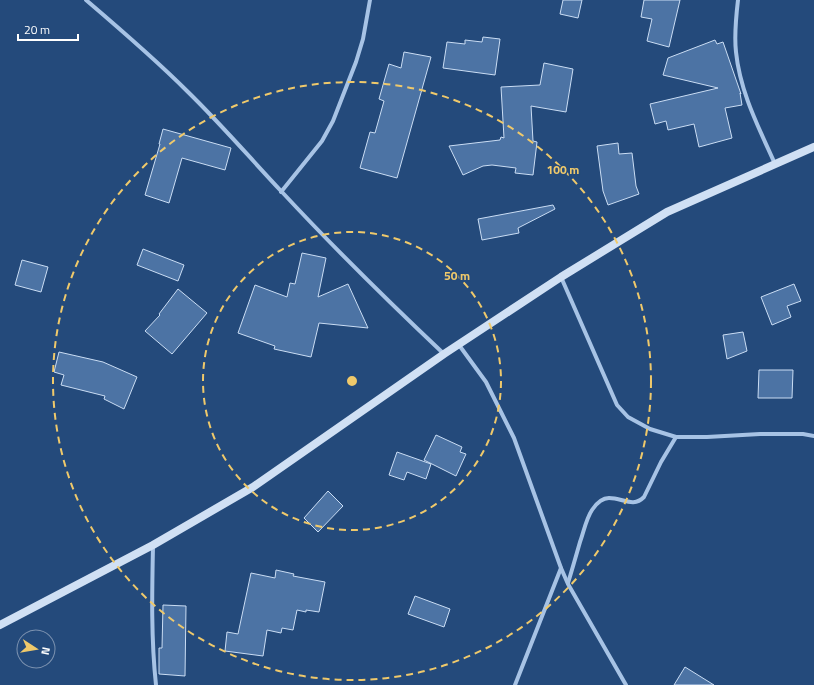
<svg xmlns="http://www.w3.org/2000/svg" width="814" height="685" font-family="'Titillium Web',sans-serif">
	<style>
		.building { fill: #4c73a4; stroke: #caddf4 }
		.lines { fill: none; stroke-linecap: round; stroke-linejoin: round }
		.street { stroke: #a7c3e5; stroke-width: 4 }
		.secondary { stroke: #d0e0f4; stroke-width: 8 }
		.ring { fill: none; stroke: #efc96b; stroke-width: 2; stroke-dasharray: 7 5 }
		.centre { fill: #efc96b; stroke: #244a7b; stroke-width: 2 }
		.ring-label { font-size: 12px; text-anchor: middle; font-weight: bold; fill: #efc96b; stroke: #244a7b; stroke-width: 3; stroke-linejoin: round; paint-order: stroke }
	</style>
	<rect width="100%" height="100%" fill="#244a7b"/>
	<!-- building -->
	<g class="building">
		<path d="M 563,0 L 582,0 L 578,18 L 560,14 Z"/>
		<path d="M 644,0 L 680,0 L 669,47 L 647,41 L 652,19 L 641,17 Z"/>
		<path d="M 483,37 L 500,39 L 495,75 L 443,68 L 447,42 L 465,44 L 465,40 L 482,42 Z"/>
		<path d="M 715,40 L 717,44 L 723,42 L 741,94 L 740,93 L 742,105 L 725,108 L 732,138 L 699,147 L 694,124 L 668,130 L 666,121 L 655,124 L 650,104 L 718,88 L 663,75 L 668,58 Z"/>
		<path d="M 404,52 L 431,57 L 397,178 L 360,168 L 370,132 L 375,133 L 384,101 L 379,99 L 389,64 L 401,68 Z"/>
		<path d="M 544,63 L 573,69 L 566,112 L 531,106 L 533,141 L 537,142 L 533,175 L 515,173 L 516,168 L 492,165 L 483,166 L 463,175 L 449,146 L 500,140 L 501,137 L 504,138 L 501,87 L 540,85 Z"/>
		<path d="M 163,129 L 231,148 L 225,170 L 182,158 L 169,203 L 145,195 L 160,144 L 159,144 Z"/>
		<path d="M 618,143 L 619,154 L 632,153 L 636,186 L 639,194 L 608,205 L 603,191 L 597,146 Z"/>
		<path d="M 553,205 L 555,209 L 518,228 L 519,233 L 482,240 L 478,219 Z"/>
		<path d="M 143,249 L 184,265 L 178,281 L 137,265 Z"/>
		<path d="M 302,253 L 326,258 L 318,297 L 348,284 L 368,328 L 319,323 L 311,357 L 274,349 L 275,346 L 238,333 L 255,285 L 287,297 L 290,283 L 295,284 Z"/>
		<path d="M 22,260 L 48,267 L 41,292 L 15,285 Z"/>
		<path d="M 794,284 L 801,301 L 787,306 L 791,317 L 772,325 L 761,297 Z"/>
		<path d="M 178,289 L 207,313 L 172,354 L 145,331 L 160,315 L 159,314 Z"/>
		<path d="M 743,332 L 747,351 L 727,359 L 723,335 Z"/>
		<path d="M 59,352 L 103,362 L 137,377 L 124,409 L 104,399 L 105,396 L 61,385 L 64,375 L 54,372 Z"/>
		<path d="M 759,370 L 793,370 L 792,398 L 758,398 Z"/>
		<path d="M 436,435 L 462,447 L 460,452 L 466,454 L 456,476 L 424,460 Z"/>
		<path d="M 397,452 L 431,464 L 426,479 L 407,472 L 404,480 L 389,475 Z"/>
		<path d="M 328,491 L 343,506 L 318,532 L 304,518 Z"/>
		<path d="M 276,570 L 294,574 L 293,576 L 325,582 L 319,612 L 306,610 L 306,612 L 297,610 L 293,630 L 282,628 L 281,633 L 267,630 L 263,656 L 225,651 L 227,632 L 238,634 L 251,573 L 275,578 Z"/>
		<path d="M 415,596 L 450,609 L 444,627 L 408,614 Z"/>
		<path d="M 163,605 L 186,606 L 185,676 L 159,674 L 159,648 L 162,648 Z"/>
		<path d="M 685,667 L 714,685 L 674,685 Z"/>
	</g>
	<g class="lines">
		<!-- street -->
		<g class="street">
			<path d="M 86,0 C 120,29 155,59 187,91 C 220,123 250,158 282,192 C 334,248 389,302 444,354"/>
			<path d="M 738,0 C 736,17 734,35 736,52 C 740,92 759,128 775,164"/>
			<path d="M 281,192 L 322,141 L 333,121 L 356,62 L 363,39 L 370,0"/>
			<path d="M 561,277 L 617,405 L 628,417 L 650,429 L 676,437 L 707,437 L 760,434 L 803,434 L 814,436"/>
			<path d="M 459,345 L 486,382 L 514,438 L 561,568 L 568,584 L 626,685"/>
			<path d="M 153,546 C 152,592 151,639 156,685"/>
			<path d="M 568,583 C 572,570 576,556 580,542 C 584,531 586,519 592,510 C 596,504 602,498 609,498 C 623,498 633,508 644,497 L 661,462 L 676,437"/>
			<path d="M 515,685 L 561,568"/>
		</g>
		<!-- secondary -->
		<path class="secondary" d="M 0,625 L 153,545 L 253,487 L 444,354 L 561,277 L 667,212 L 814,147"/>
	</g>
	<!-- distance rings -->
	<g class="ring">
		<circle cx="352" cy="381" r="149"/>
		<circle cx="352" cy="381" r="299"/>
	</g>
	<circle cx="352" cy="381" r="6" class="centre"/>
	<g class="ring-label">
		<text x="563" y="174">100 m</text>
		<text x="457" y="280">50 m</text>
	</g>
	<!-- north arrow -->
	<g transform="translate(36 649) rotate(102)"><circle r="19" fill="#244a7b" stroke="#7c92b0"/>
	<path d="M0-3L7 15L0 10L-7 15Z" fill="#efc96b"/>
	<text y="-6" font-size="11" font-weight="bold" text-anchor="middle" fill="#ffffff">N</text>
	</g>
	<!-- scale -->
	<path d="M18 34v6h60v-6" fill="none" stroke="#ffffff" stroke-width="2"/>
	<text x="24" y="34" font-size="12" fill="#ffffff" stroke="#244a7b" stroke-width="3" paint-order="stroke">20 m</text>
</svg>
